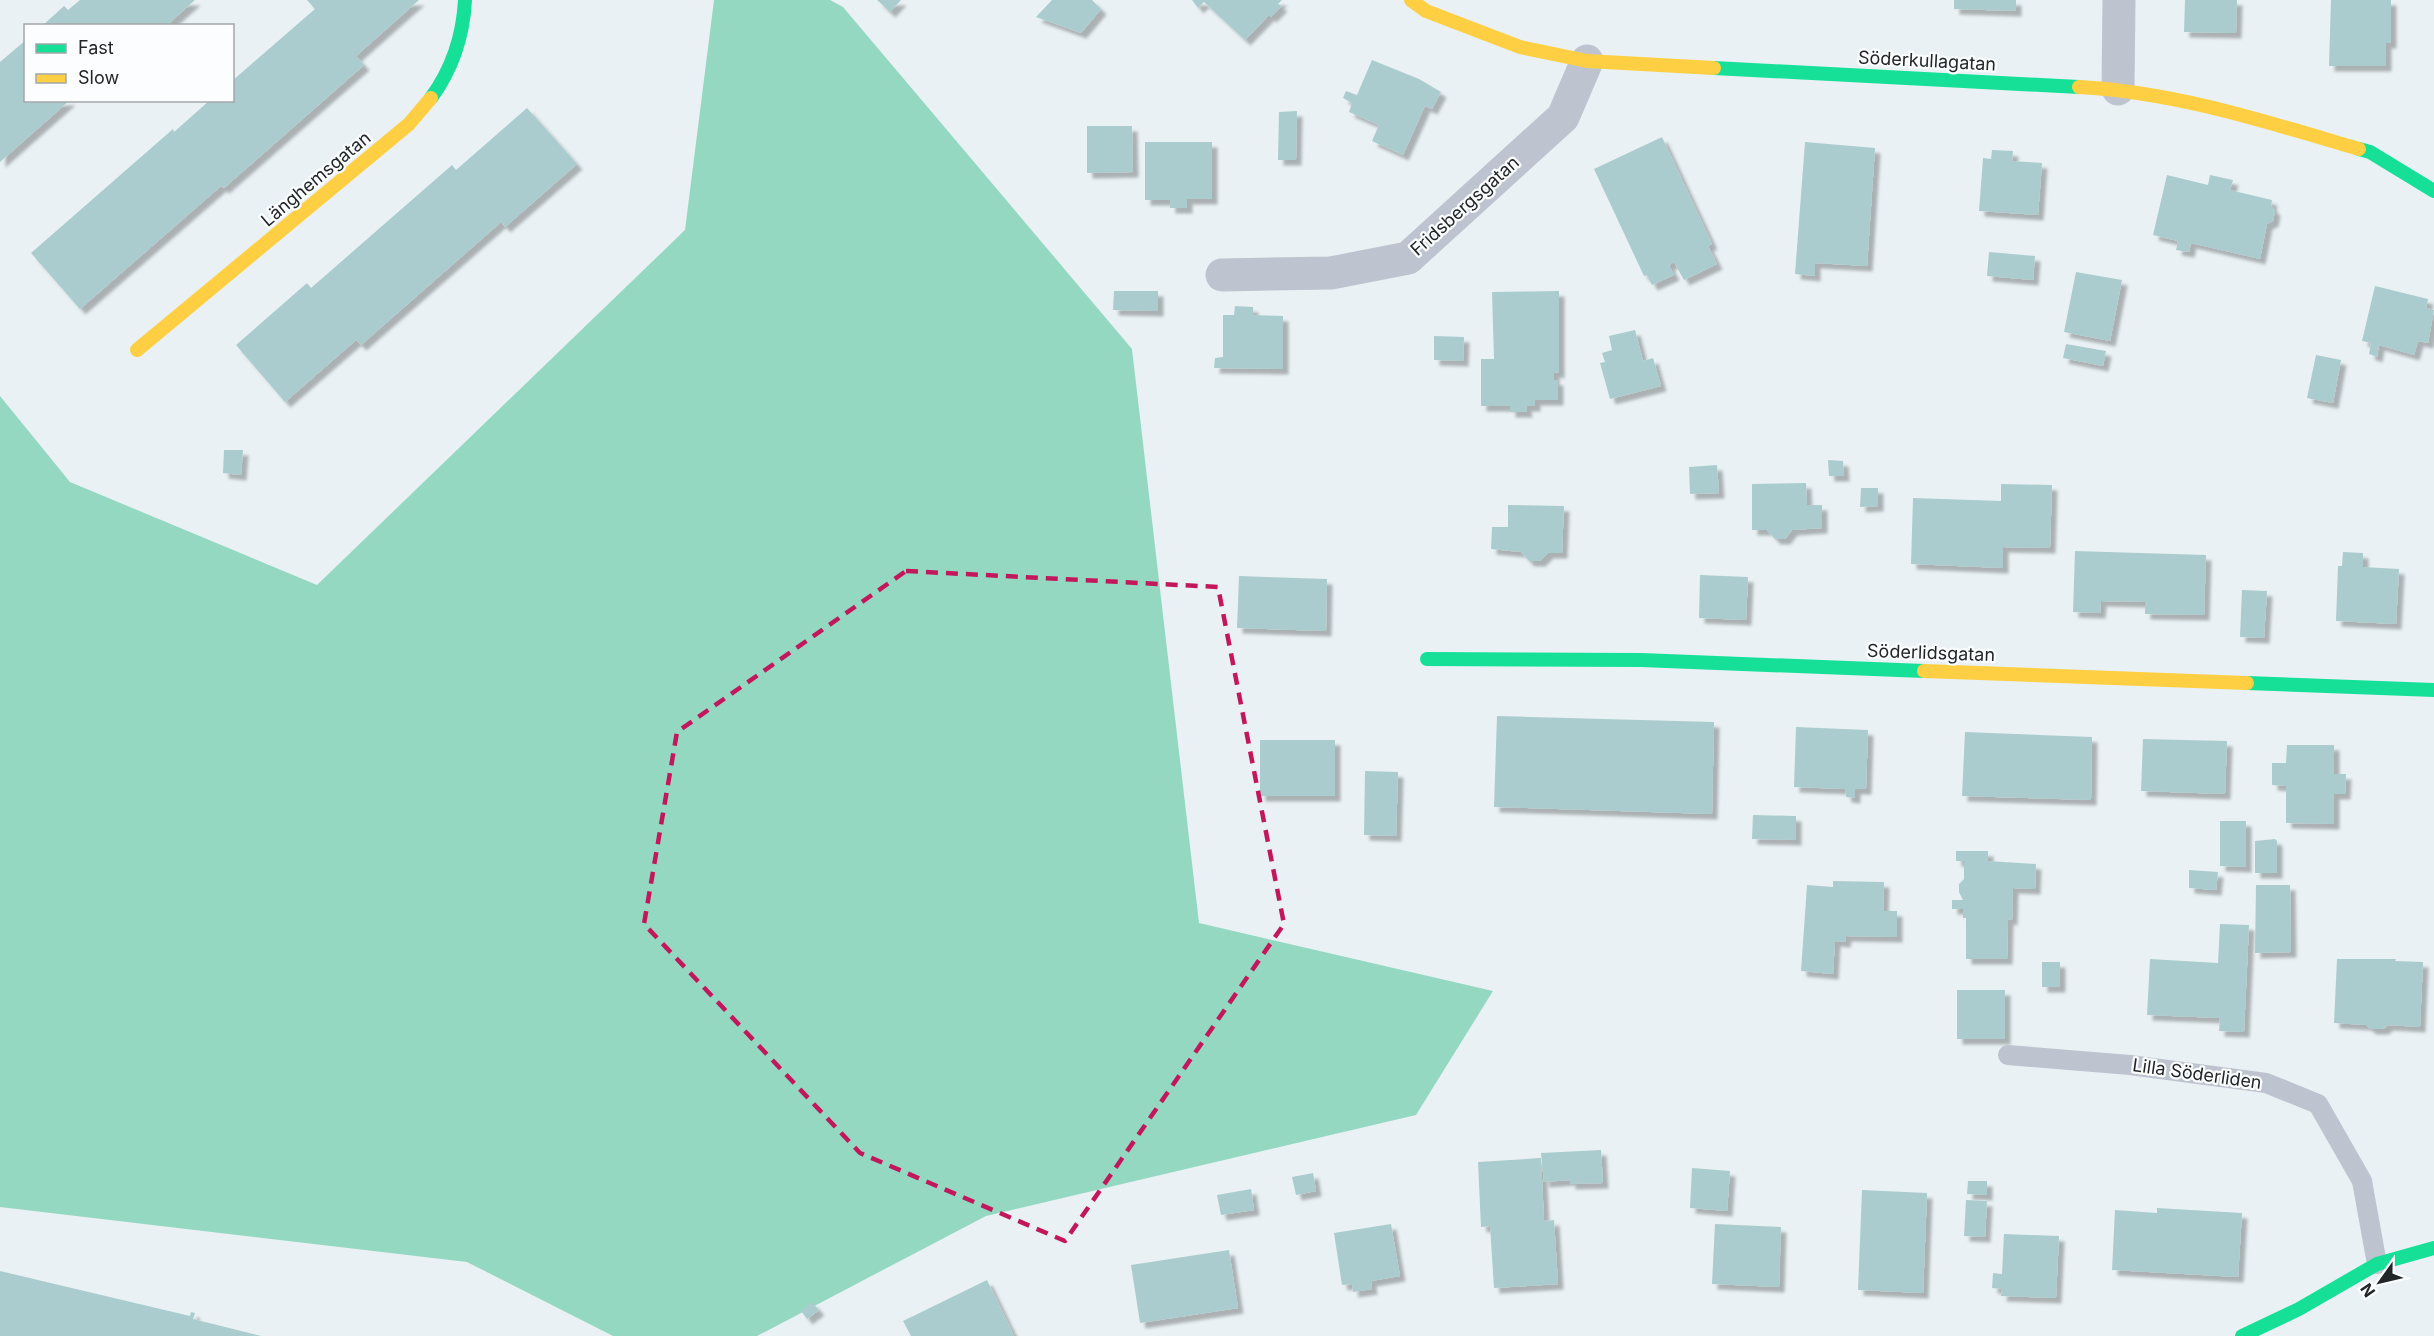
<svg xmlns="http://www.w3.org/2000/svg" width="2434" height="1336" font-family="Inter,sans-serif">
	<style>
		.forest { fill: #95d8c1 }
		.building { fill: #abccce; filter: url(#shadow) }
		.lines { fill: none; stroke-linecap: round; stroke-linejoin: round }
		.lane { stroke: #bdc3cf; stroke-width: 20 }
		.street { stroke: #bdc3cf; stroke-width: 33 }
		.fast { stroke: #16e098; stroke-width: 14 }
		.slow { stroke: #ffcf43; stroke-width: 14 }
		.marked { fill: none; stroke: #c2185b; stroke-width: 4.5; stroke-dasharray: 12 8; stroke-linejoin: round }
		.labels { text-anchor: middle; stroke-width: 4.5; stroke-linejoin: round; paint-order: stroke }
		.street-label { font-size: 18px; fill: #222629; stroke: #fbfdfe }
	</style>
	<defs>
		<filter id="shadow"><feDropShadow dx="5.5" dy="5.5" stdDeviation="1.5" flood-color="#0004"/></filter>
	</defs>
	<rect width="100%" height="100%" fill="#e9f1f4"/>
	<!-- forest -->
	<path class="forest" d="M 714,0 L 830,0 L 843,7 L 1132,349 L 1199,923 L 1493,991 L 1416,1115 L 986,1216 L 757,1336 L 613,1336 L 467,1262 L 0,1207 L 0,396 L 70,482 L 317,585 L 685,230 Z"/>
	<!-- building -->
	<g class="building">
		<path d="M 80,0 L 195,0 L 166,26 L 42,26 L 64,6 L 68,10 Z"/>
		<path d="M 307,0 L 419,0 L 356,56 L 364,65 L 224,188 L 221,186 L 80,309 L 31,253 L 173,129 L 174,132 L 210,100 L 232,100 L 232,81 L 315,9 Z"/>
		<path d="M 877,0 L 901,0 L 890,12 Z"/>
		<path d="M 1052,0 L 1092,0 L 1101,9 L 1081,33 L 1036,17 Z"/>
		<path d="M 1192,0 L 1282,0 L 1278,4 L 1282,6 L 1271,17 L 1269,15 L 1245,40 L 1204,2 L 1198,8 Z"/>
		<path d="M 1954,0 L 2016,0 L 2016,11 L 1954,9 Z"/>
		<path d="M 2185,0 L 2237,0 L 2236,33 L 2184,32 Z"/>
		<path d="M 2331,0 L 2391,0 L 2391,43 L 2386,43 L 2386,66 L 2329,66 Z"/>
		<path d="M 26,40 L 26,100 L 70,100 L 0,162 L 0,62 Z"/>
		<path d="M 1372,60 L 1419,79 L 1441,92 L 1432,109 L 1425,106 L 1403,155 L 1372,141 L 1379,125 L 1349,112 L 1352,103 L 1343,98 L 1346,91 L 1357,95 Z"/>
		<path d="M 527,108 L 577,164 L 505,227 L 501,222 L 361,345 L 356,340 L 285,402 L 236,345 L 307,283 L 311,288 L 452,165 L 456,170 Z"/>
		<path d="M 1297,111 L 1296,160 L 1278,160 L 1279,112 Z"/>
		<path d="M 1087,126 L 1132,126 L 1133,172 L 1087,173 Z"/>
		<path d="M 1662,137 L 1712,244 L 1708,246 L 1717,264 L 1684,280 L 1674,262 L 1669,265 L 1674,275 L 1652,285 L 1647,275 L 1644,276 L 1594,169 Z"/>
		<path d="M 1145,142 L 1212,142 L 1212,199 L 1187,199 L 1187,208 L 1170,208 L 1170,200 L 1145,200 Z"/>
		<path d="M 1805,142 L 1875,148 L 1867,266 L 1815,263 L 1815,276 L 1795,274 Z"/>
		<path d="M 1992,150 L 2013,151 L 2012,161 L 2042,163 L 2038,215 L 1979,211 L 1983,158 L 1991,159 Z"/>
		<path d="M 2167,175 L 2208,185 L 2210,175 L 2233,180 L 2230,190 L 2272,200 L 2271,206 L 2275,211 L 2273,221 L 2267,224 L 2260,259 L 2191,243 L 2189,252 L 2176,250 L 2178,241 L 2153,235 Z"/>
		<path d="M 1989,252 L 2035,256 L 2033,280 L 1987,276 Z"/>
		<path d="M 2076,272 L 2122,280 L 2110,341 L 2064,332 Z"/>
		<path d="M 2375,286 L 2428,299 L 2426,308 L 2434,310 L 2428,343 L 2418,341 L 2414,355 L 2379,345 L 2377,357 L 2369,354 L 2371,343 L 2362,341 Z"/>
		<path d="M 1114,291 L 1158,291 L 1158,311 L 1113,310 Z"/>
		<path d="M 1559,291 L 1559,373 L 1554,372 L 1554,380 L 1558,380 L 1558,400 L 1535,400 L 1535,406 L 1526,406 L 1527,412 L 1510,412 L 1510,406 L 1481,406 L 1481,359 L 1494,359 L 1492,292 Z"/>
		<path d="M 1235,306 L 1253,307 L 1253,315 L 1283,316 L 1283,369 L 1214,368 L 1215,358 L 1223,357 L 1223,315 L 1234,315 Z"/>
		<path d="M 1635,330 L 1643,361 L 1653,358 L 1661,386 L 1610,399 L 1600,363 L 1605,362 L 1602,353 L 1612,350 L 1609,336 Z"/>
		<path d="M 1434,336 L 1464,337 L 1463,361 L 1434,360 Z"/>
		<path d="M 2066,344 L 2106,351 L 2103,366 L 2063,358 Z"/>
		<path d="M 2316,355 L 2341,360 L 2333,403 L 2307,398 Z"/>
		<path d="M 224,450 L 243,450 L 241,475 L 223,473 Z"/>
		<path d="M 1828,460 L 1843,461 L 1844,476 L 1829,476 Z"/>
		<path d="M 1717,465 L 1719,493 L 1690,494 L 1689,467 Z"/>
		<path d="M 1806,483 L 1807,505 L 1822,505 L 1822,528 L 1792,530 L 1785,539 L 1775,539 L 1767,530 L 1752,530 L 1752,484 Z"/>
		<path d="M 2001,484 L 2052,485 L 2050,548 L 2003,547 L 2003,568 L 1911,564 L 1913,498 L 2001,501 Z"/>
		<path d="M 1861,488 L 1878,488 L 1878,506 L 1860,507 Z"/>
		<path d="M 1508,505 L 1564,506 L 1562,553 L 1548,553 L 1540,561 L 1529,561 L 1521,552 L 1491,549 L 1492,527 L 1508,527 Z"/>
		<path d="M 2075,551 L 2206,555 L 2204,615 L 2145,614 L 2145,602 L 2101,601 L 2100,613 L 2073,612 Z"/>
		<path d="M 2343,552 L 2363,553 L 2363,567 L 2399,569 L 2396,624 L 2336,621 L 2338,566 L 2342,566 Z"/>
		<path d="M 1700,575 L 1748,577 L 1746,620 L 1699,618 Z"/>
		<path d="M 1239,576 L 1327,579 L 1326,631 L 1237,628 Z"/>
		<path d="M 2242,590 L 2267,591 L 2264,638 L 2240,637 Z"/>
		<path d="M 1497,716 L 1714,722 L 1712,814 L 1494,807 Z"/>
		<path d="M 1796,727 L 1868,730 L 1866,789 L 1855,789 L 1855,798 L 1846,797 L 1845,789 L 1794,787 Z"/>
		<path d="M 1965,732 L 2092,737 L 2091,800 L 1962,796 Z"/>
		<path d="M 2143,739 L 2227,741 L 2225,794 L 2141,791 Z"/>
		<rect x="1260" y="740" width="75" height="56"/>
		<path d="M 2287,745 L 2334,745 L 2334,774 L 2346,774 L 2345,794 L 2334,794 L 2334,824 L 2286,823 L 2286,786 L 2272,785 L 2272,763 L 2286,763 Z"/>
		<path d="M 1365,771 L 1398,772 L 1396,836 L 1364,835 Z"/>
		<path d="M 1753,815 L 1796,816 L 1796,840 L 1752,839 Z"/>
		<path d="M 2220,821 L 2246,821 L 2246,867 L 2220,866 Z"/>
		<path d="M 2275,839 L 2277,841 L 2277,873 L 2255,873 L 2255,841 Z"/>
		<path d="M 1956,851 L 1988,851 L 1988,861 L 2036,864 L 2035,889 L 2013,888 L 2012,920 L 2008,919 L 2007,959 L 1966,959 L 1966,918 L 1963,918 L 1963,909 L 1952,909 L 1952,900 L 1963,900 L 1959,892 L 1959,884 L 1964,879 L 1964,861 L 1956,861 Z"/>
		<path d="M 2189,870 L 2218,872 L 2216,890 L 2189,888 Z"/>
		<path d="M 1833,881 L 1884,882 L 1883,911 L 1897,911 L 1897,937 L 1846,936 L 1845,942 L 1835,941 L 1833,974 L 1801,971 L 1807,885 L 1833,887 Z"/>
		<path d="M 2256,885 L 2290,885 L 2291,952 L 2255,953 Z"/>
		<path d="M 2220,924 L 2249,925 L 2244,1032 L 2219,1031 L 2220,1018 L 2147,1015 L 2150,959 L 2218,963 Z"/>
		<path d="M 2337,959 L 2396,959 L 2395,961 L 2423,962 L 2420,1027 L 2388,1025 L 2383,1029 L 2371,1029 L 2366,1025 L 2334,1023 Z"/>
		<rect x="2042" y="962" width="18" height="25"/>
		<rect x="1957" y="990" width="48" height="49"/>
		<path d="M 1601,1150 L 1603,1183 L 1570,1184 L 1570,1180 L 1544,1182 L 1541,1153 Z"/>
		<path d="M 1541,1158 L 1544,1221 L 1554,1220 L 1558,1284 L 1494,1288 L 1490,1226 L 1481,1227 L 1478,1162 Z"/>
		<path d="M 1692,1168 L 1730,1171 L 1727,1211 L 1690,1208 Z"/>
		<path d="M 1313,1173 L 1316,1191 L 1296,1195 L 1292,1177 Z"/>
		<path d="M 1968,1181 L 1987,1181 L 1987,1195 L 1967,1194 Z"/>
		<path d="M 1251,1189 L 1254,1210 L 1221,1215 L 1217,1195 Z"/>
		<path d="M 1862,1190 L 1927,1193 L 1923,1293 L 1858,1290 Z"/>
		<path d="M 1966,1200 L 1987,1201 L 1985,1237 L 1964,1236 Z"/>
		<path d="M 2157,1208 L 2242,1213 L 2238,1277 L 2112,1270 L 2115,1210 L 2157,1213 Z"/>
		<path d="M 1391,1224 L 1400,1276 L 1371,1281 L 1372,1289 L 1353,1292 L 1352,1284 L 1342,1285 L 1334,1233 Z"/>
		<path d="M 1715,1224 L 1781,1227 L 1779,1287 L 1712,1284 Z"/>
		<path d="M 2004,1234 L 2059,1236 L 2056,1298 L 2001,1296 L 2002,1289 L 1992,1288 L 1993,1273 L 2002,1274 Z"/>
		<path d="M 1229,1250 L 1238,1308 L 1140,1323 L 1131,1265 Z"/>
		<path d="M 0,1271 L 190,1316 L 191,1312 L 195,1313 L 193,1319 L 261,1336 L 0,1336 Z"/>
		<path d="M 987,1280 L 1014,1336 L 911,1336 L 903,1321 Z"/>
		<path d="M 812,1302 L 819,1310 L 807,1319 L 801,1311 Z"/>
	</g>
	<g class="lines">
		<!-- lane -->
		<path class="lane" d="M 2008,1055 L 2130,1065 L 2266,1083 L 2318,1104 L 2362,1181 L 2377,1264"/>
		<!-- street -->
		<g class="street">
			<path d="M 2118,89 L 2119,0"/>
			<path d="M 1222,275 L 1331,273 L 1408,258 L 1563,117 L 1587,61"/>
		</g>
		<!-- fast -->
		<g class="fast">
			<path d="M 1714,68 L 2079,87"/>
			<path d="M 431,98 C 453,68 463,37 465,0"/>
			<path d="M 2359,149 L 2370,152 L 2434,191"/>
			<path d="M 1427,659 L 1641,660 L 1924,671"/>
			<path d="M 2247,683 L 2434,690"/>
			<path d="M 2242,1336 L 2299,1309 L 2377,1264 L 2434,1248"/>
		</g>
		<!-- slow -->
		<g class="slow">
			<path d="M 1411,0 L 1426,11 L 1520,47 L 1587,61 L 1714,68"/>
			<path d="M 2079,87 C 2175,92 2267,122 2359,149"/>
			<path d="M 137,350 L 409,124 L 431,98"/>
			<path d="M 1924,671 L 2247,683"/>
		</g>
	</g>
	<!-- marked area -->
	<path class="marked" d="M 906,571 L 1218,587 L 1284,924 L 1065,1241 L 860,1153 L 644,924 L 677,732 Z"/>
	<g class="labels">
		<!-- street labels -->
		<g class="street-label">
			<text transform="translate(1927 61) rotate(3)" y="6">Söderkullagatan</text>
			<text transform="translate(316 179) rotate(-40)" y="6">Länghemsgatan</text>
			<text transform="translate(1465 206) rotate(-42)" y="6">Fridsbergsgatan</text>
			<text transform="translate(1931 653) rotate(2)" y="6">Söderlidsgatan</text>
			<text transform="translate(2197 1074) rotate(8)" y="6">Lilla Söderliden</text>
		</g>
	</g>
	<!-- legend -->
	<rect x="24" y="24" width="210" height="78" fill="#fbfdfe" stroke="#a4a7a9" stroke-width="1.5"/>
	<rect x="36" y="44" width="30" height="9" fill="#16e098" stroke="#a4a7a9" stroke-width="1.5"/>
	<text x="78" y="54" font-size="18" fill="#222629">Fast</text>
	<rect x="36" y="74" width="30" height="9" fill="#ffcf43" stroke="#a4a7a9" stroke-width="1.5"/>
	<text x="78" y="84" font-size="18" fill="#222629">Slow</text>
	<!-- north arrow -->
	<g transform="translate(2380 1282) rotate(236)" stroke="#fbfdfe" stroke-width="4.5" paint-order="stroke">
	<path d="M0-4.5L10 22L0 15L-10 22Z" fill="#222629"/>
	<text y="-9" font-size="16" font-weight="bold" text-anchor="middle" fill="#222629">N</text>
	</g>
</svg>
